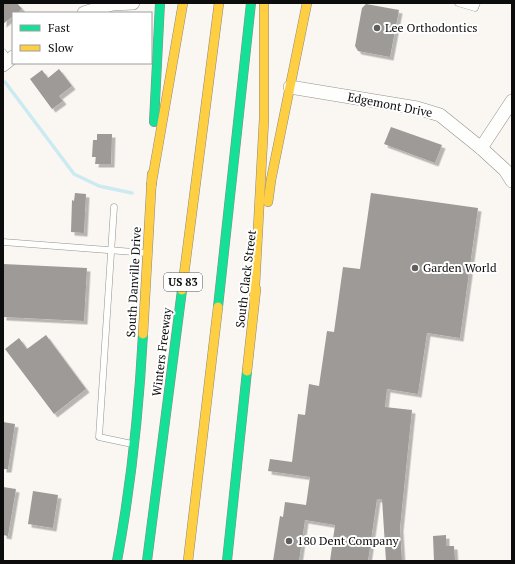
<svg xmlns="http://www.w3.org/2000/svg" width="515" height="564" font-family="'PT Serif',serif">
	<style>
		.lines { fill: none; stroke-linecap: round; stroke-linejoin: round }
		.stream { stroke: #cbeaf1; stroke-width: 3.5 }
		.building { fill: #9d9a97; filter: url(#shadow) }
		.lane-casing { stroke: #939290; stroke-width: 7 }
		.street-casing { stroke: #939290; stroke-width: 14 }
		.fast-casing { stroke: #8a8886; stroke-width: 10 }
		.slow-casing { stroke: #8a8886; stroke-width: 10 }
		.lane { stroke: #fefefd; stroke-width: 6 }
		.street { stroke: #fefefd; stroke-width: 13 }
		.fast { stroke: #16e098; stroke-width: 9 }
		.slow { stroke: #ffcf43; stroke-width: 9 }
		.poi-dot { fill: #5f5e5c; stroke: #fff; stroke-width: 1.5 }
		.labels { text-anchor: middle; stroke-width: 4; stroke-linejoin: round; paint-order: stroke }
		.shield { fill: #fff; stroke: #555; stroke-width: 1 }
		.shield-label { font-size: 11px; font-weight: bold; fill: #0c0c0c }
		.poi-label { font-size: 12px; fill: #0c0c0c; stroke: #fff; text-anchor: start }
		.street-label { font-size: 12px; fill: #0c0c0c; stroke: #fff }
	</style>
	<defs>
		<filter id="shadow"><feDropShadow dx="3.5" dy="3.5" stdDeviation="0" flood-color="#0004"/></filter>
	</defs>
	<rect width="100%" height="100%" fill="#faf7f2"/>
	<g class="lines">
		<!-- stream -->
		<path class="stream" d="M 5,82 L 74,174 L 99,186 L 132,193"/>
	</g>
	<!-- building -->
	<g class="building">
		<path d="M 3,3 L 17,3 L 22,9 L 17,13 L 13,13 L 13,16 L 3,24 Z"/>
		<path d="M 366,4 L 399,10 L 390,57 L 358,51 L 355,46 L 362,8 Z"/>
		<path d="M 59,69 L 72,86 L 59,96 L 63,101 L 52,109 L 30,79 L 42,70 L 48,78 Z"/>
		<path d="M 391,127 L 442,145 L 435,163 L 384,144 Z"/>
		<path d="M 97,134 L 112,134 L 111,164 L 95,164 L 96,157 L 92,157 L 93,140 L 97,140 Z"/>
		<path d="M 75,193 L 86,194 L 84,233 L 71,232 L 72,200 L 74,201 Z"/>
		<path d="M 371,193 L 478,208 L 460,338 L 427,333 L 418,394 L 387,389 L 385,407 L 412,410 L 400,528 L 402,561 L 386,561 L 382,499 L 377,499 L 368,561 L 330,561 L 335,525 L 305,520 L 299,561 L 273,561 L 280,516 L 283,517 L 285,502 L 306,505 L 310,477 L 268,471 L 270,459 L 292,462 L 298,414 L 305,415 L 309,384 L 319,386 L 327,331 L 334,332 L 343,267 L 360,269 Z"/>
		<path d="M 3,264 L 87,268 L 84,321 L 3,317 Z"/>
		<path d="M 46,335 L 86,389 L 54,414 L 5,349 L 19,338 L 27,349 Z"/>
		<path d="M 3,422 L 15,424 L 8,469 L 3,469 Z"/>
		<path d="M 3,487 L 16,489 L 8,536 L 3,535 Z"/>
		<path d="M 33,491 L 58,495 L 53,528 L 28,524 Z"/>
		<path d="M 446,535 L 446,546 L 454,546 L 455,561 L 434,561 L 433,536 Z"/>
	</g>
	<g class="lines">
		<defs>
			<g id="lane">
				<path d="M 458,3 L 475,8 L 477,3"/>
				<path d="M 3,52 L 9,60"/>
				<path d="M 114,207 L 99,437 L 132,444"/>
				<path d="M 3,242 L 147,253"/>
			</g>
			<g id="street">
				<path d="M 84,13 L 112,4 L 133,3"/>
				<path d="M 3,65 L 13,57"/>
				<path d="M 290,87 L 417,108 L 440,115 L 481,148 L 505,170 L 512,181"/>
				<path d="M 481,148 L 512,101"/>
			</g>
			<g id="fast">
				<path d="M 154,122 L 160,3"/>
				<path d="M 218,307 L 251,3"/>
				<path d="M 117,561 C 131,486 139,410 143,334"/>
				<path d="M 147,561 L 182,290"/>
				<path d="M 227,561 L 247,371"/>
			</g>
			<g id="slow">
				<path d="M 151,187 L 183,3"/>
				<path d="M 268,202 L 271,180 L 307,3"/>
				<path d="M 182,290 L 219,3"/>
				<path d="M 254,303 L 264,119 L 264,3"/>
				<path d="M 143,334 L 152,174"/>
				<path d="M 247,371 L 256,289"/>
				<path d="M 188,561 L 218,307"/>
			</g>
		</defs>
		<!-- lane casing -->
		<use href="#lane" class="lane-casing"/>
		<!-- street casing -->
		<use href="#street" class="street-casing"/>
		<!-- fast casing -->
		<use href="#fast" class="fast-casing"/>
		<!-- slow casing -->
		<use href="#slow" class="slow-casing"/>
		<!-- lane -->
		<use href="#lane" class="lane"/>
		<!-- street -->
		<use href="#street" class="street"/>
		<!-- fast -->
		<use href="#fast" class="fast"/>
		<!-- slow -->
		<use href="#slow" class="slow"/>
	</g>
	<!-- markers -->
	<g class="poi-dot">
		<circle cx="377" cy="28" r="4"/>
		<circle cx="415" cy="268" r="4"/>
		<circle cx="289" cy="541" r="4"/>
	</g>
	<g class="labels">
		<!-- shield labels -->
		<rect class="shield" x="164" y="273" width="38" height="18" rx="3"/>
		<g class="shield-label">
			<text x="183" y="286">US 83</text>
		</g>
		<!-- poi labels -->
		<g class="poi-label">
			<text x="385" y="32">Lee Orthodontics</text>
			<text x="423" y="272">Garden World</text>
			<text x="297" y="545">180 Dent Company</text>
		</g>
		<!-- street labels -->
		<g class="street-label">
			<text transform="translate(390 105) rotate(11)" y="4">Edgemont Drive</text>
			<text transform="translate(246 279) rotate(-83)" y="4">South Clack Street</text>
			<text transform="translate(134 282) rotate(-87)" y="4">South Danville Drive</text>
			<text transform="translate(162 352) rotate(-83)" y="4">Winters Freeway</text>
		</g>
	</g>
	<!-- border -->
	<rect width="515" height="564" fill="none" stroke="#0c0c0c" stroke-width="8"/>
	<!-- legend -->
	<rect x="12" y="12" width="140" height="52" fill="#ffffff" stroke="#9e9e9e"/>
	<rect x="20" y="25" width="20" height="6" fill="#16e098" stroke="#9e9e9e"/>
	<text x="48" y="32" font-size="12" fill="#0c0c0c">Fast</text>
	<rect x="20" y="45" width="20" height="6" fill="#ffcf43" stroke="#9e9e9e"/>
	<text x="48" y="52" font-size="12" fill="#0c0c0c">Slow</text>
</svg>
